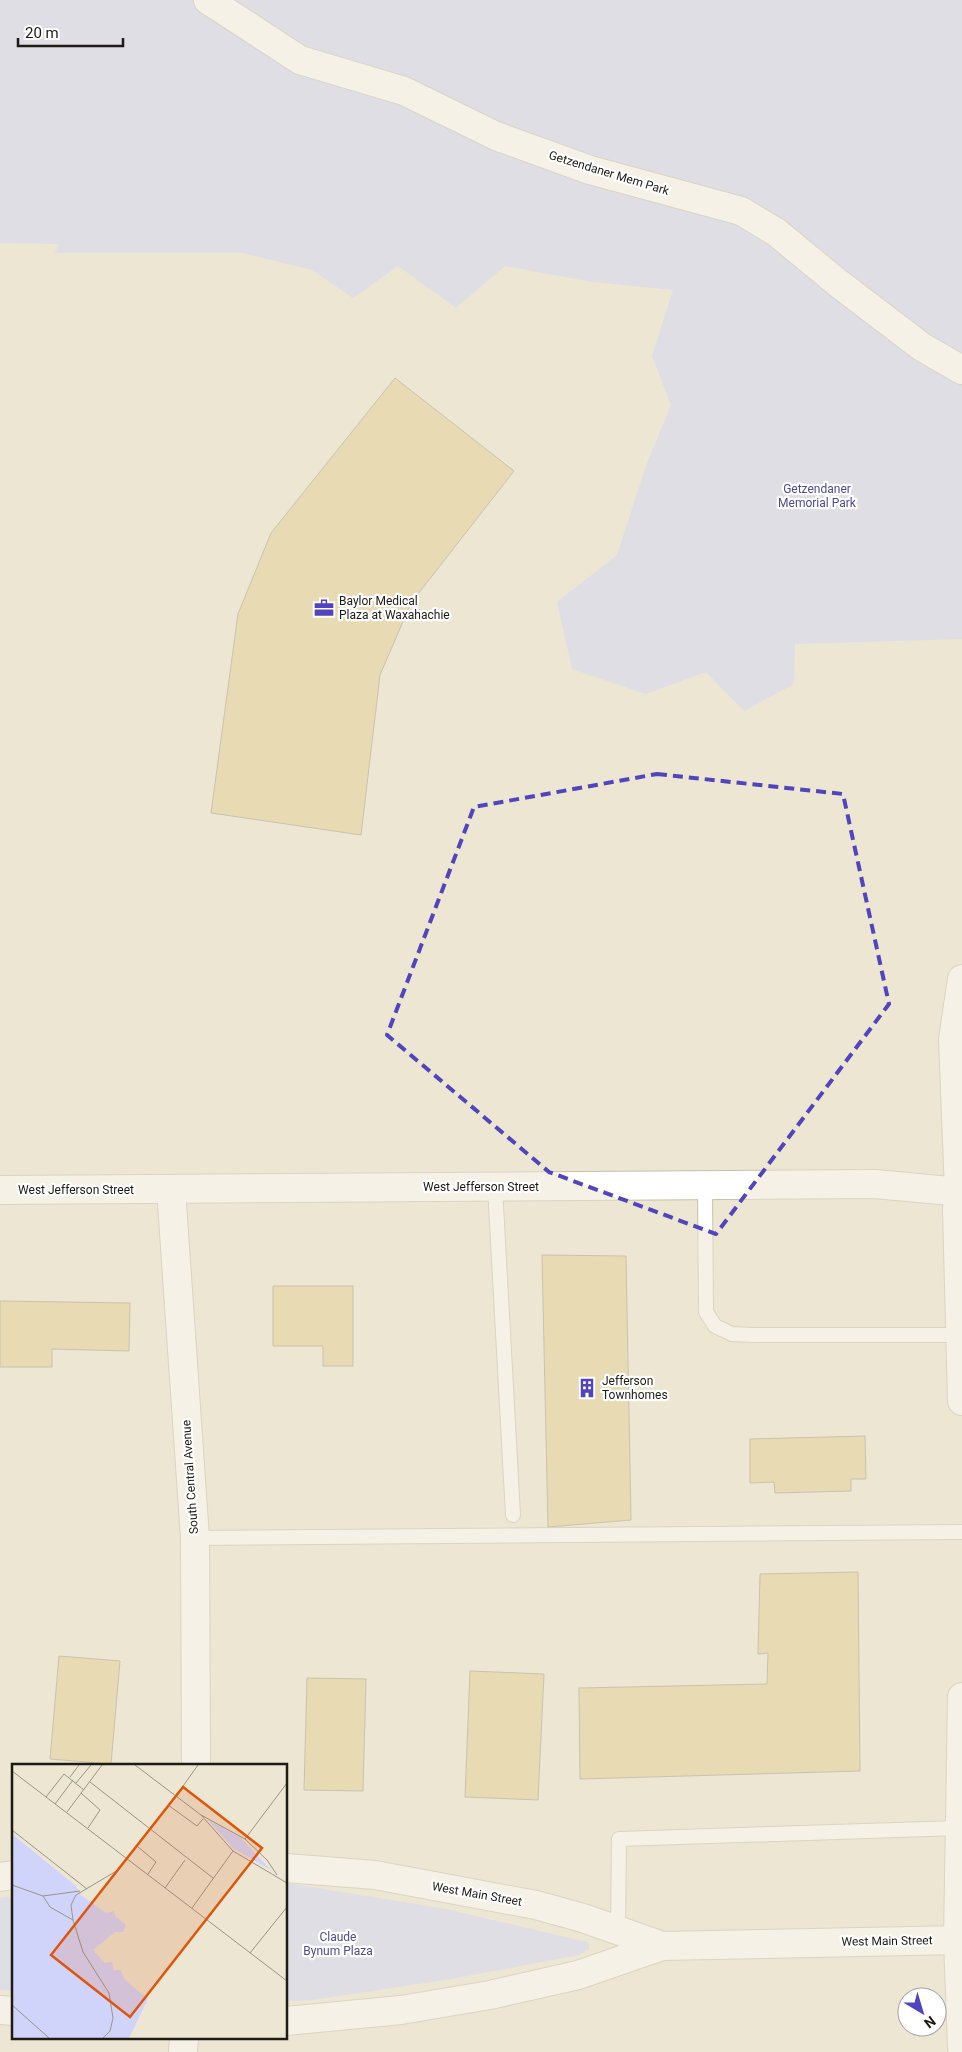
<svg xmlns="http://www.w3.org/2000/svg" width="962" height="2052" font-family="Roboto,sans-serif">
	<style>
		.green { fill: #d0d4fb }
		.building { fill: #e2ce8d; stroke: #9c9785 }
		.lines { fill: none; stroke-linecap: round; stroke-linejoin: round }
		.lane-casing { stroke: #c5bfac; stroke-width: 16 }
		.street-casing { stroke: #c5bfac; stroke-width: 30 }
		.secondary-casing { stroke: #c5bfac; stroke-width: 30 }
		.primary-casing { stroke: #c5bfac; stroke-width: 30 }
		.lane { stroke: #fff; stroke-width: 14 }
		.street { stroke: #fff; stroke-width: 28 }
		.secondary { stroke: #fff; stroke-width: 28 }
		.primary { stroke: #fff; stroke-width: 28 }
		.marked { fill: none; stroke: #5144bc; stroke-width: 4; stroke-dasharray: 10 6; stroke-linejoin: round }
		.labels { text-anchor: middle; stroke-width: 4.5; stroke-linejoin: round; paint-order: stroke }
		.street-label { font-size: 12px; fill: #1d1b14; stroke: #fff }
		.park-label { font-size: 12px; fill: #4d4b94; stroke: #fff }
		.poi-label { font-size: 12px; fill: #1d1b14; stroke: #fff; text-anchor: start }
		.inset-road { fill: none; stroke: #999587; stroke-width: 1 }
		.view { fill: #de560c; fill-opacity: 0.15; stroke: #de560c; stroke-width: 2.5 }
		.inset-edge { fill: none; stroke: #1d1b14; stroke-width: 2.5 }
	</style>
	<rect width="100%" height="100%" fill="#ece6d3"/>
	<!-- green -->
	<g class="green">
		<path d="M 0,0 L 962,0 L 962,639 L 795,644 L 794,684 L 744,711 L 706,672 L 646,694 L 572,669 L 557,602 L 617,555 L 647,463 L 671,405 L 652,356 L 673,290 L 592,282 L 505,266 L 456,308 L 398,266 L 353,298 L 312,270 L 242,253 L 55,253 L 59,244 L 0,243 Z"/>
		<path d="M 286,1883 L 446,1909 L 587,1942 L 589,1944 L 589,1949 L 579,1955 L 451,1979 L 313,2000 L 286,2001 Z"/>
		<path d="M 14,1896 L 14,1991 L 0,1990 L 0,1898 Z"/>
	</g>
	<!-- building -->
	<g class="building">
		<path d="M 395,378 L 514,471 L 411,603 L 380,675 L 361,835 L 211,813 L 238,614 L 271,533 Z"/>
		<path d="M 542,1255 L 626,1256 L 631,1520 L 548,1527 Z"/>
		<path d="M 273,1286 L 353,1286 L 353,1366 L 323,1366 L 323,1346 L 273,1346 Z"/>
		<path d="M 0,1301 L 130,1303 L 129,1351 L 52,1349 L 52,1367 L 0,1367 Z"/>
		<path d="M 865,1436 L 866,1479 L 851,1479 L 851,1491 L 775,1493 L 774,1482 L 750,1483 L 750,1439 Z"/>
		<path d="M 858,1572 L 860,1771 L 580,1779 L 579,1688 L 767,1684 L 768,1653 L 758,1654 L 760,1574 Z"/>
		<path d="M 59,1656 L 120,1661 L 111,1764 L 50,1759 Z"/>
		<path d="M 470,1671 L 544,1674 L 538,1800 L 465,1797 Z"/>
		<path d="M 307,1678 L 366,1679 L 363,1791 L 304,1790 Z"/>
	</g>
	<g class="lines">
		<defs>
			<g id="lane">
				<path d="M 705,1185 L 706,1312 L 715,1326 L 732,1334 L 754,1335 L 960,1335"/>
				<path d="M 495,1187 L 513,1515"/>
				<path d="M 195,1538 L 962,1532"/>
				<path d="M 618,1930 L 619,1839 L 959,1828"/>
			</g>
			<g id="street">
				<path d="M 208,0 L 300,60 L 404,91 L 496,136 L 590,170 L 741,211 L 776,232 L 838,283 L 922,347 L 962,370"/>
				<path d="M 171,1189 L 195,1538 L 196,1766"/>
				<path d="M 0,1190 L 875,1184 L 962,1192"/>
				<path d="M 183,2052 L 184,2038"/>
			</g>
			<g id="secondary">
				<path d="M 962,979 L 953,1039 L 959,1192 L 957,1210 L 962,1401"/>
				<path d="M 962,1697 L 958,1940 L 962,2047"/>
			</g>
			<g id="primary">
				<path d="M 286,1868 L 375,1875 L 536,1905 L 583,1918 L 662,1946"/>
				<path d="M 0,1877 L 14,1875"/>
				<path d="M 0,2010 L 14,2011"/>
				<path d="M 286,2021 L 401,2010 L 490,1995 L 578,1975 L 662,1946 L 962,1940"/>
			</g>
		</defs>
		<!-- lane casing -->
		<use href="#lane" class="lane-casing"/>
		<!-- street casing -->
		<use href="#street" class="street-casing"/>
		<!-- secondary casing -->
		<use href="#secondary" class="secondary-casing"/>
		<!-- primary casing -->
		<use href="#primary" class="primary-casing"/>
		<!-- lane -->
		<use href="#lane" class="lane"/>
		<!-- street -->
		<use href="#street" class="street"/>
		<!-- secondary -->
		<use href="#secondary" class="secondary"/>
		<!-- primary -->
		<use href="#primary" class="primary"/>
	</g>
	<!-- marked area -->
	<path d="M0 0H962V2052H0ZM 657,774 L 843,794 L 889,1004 L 716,1234 L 549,1172 L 387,1035 L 474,807 Z" fill="#ece6d3" fill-opacity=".55" fill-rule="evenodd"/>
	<path class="marked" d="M 657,774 L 843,794 L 889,1004 L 716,1234 L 549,1172 L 387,1035 L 474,807 Z"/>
	<!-- icons -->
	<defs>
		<symbol id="office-bare" viewBox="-9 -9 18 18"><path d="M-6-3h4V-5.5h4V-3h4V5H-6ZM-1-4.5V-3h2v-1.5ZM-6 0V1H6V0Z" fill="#5144bc" stroke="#fff" stroke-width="2.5" paint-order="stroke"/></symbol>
		<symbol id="building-bare" viewBox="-9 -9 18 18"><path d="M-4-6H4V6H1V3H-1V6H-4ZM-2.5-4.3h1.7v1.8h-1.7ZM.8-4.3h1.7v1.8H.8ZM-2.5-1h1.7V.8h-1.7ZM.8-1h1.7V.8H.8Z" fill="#5144bc" stroke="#fff" stroke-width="2.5" paint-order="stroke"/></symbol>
	</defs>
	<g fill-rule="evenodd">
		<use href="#office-bare" x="310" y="594" width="28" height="28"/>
		<use href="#building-bare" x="573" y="1374" width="28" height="28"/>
	</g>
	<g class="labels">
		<!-- street labels -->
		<g class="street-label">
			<text transform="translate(609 173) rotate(17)" y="4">Getzendaner Mem Park</text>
			<text x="481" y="1191">West Jefferson Street</text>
			<text x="76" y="1194">West Jefferson Street</text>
			<text transform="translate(190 1477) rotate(-94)" y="4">South Central Avenue</text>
			<text transform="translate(477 1894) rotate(10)" y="4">West Main Street</text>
			<text transform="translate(887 1941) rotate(-1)" y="4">West Main Street</text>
		</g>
		<!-- park labels -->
		<g class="park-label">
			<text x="817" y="493">Getzendaner<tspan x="817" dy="14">Memorial Park</tspan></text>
			<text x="338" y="1941">Claude<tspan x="338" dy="14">Bynum Plaza</tspan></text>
		</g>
		<!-- poi labels -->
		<g class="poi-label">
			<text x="339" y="605">Baylor Medical<tspan x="339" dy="14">Plaza at Waxahachie</tspan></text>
			<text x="602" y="1385">Jefferson<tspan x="602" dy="14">Townhomes</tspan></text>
		</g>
	</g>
	<!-- overview -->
	<g transform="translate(12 1764)">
		<rect width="275" height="275" fill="#ece6d3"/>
		<path d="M 195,55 L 229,74 L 259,106 L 222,85 ZM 0,70 L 64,122 L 69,131 L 94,149 L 102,147 L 103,152 L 114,161 L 111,168 L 103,168 L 81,186 L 93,199 L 100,198 L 102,206 L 108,206 L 114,217 L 136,235 L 117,274 L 0,274 Z" fill="#d0d4fb"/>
		<path class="inset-road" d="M 123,1 L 189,51 L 233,75 L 255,96 L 265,111M 0,7 L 275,217M 58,13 L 67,1M 78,18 L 201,114M 64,19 L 79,1M 69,29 L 88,46 L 76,64M 164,32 L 186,1M 34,33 L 52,10 L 72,26M 43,40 L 61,16M 156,41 L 185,62 L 191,55M 55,48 L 90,1M 189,51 L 221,87 L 275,119M 0,66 L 75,125M 233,75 L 275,19M 125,82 L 144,98 L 136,110M 0,121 L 31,132 L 68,127M 153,124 L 173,96M 31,132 L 38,143 L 61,156 L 71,188 L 97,229 L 101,254 L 98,267 L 91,274M 180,144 L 221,87M 61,156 L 59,141 L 64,131 L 106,106 L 164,32M 238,189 L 275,143M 0,241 L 37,274"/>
		<path class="view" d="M 171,23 L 250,84 L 118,253 L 39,191 Z"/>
		<rect width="275" height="275" class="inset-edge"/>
	</g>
	<!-- north arrow -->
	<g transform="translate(922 2012) rotate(142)"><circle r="24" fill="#ffffff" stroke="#a5a4a1"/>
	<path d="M0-4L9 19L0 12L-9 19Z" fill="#5144bc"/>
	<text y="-8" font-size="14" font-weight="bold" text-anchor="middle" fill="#1d1b14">N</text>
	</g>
	<!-- scale -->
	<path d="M18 38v8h105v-8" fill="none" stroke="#1d1b14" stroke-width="2.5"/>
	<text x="25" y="38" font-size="15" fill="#1d1b14" stroke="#ffffff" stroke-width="4" paint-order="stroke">20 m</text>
</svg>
